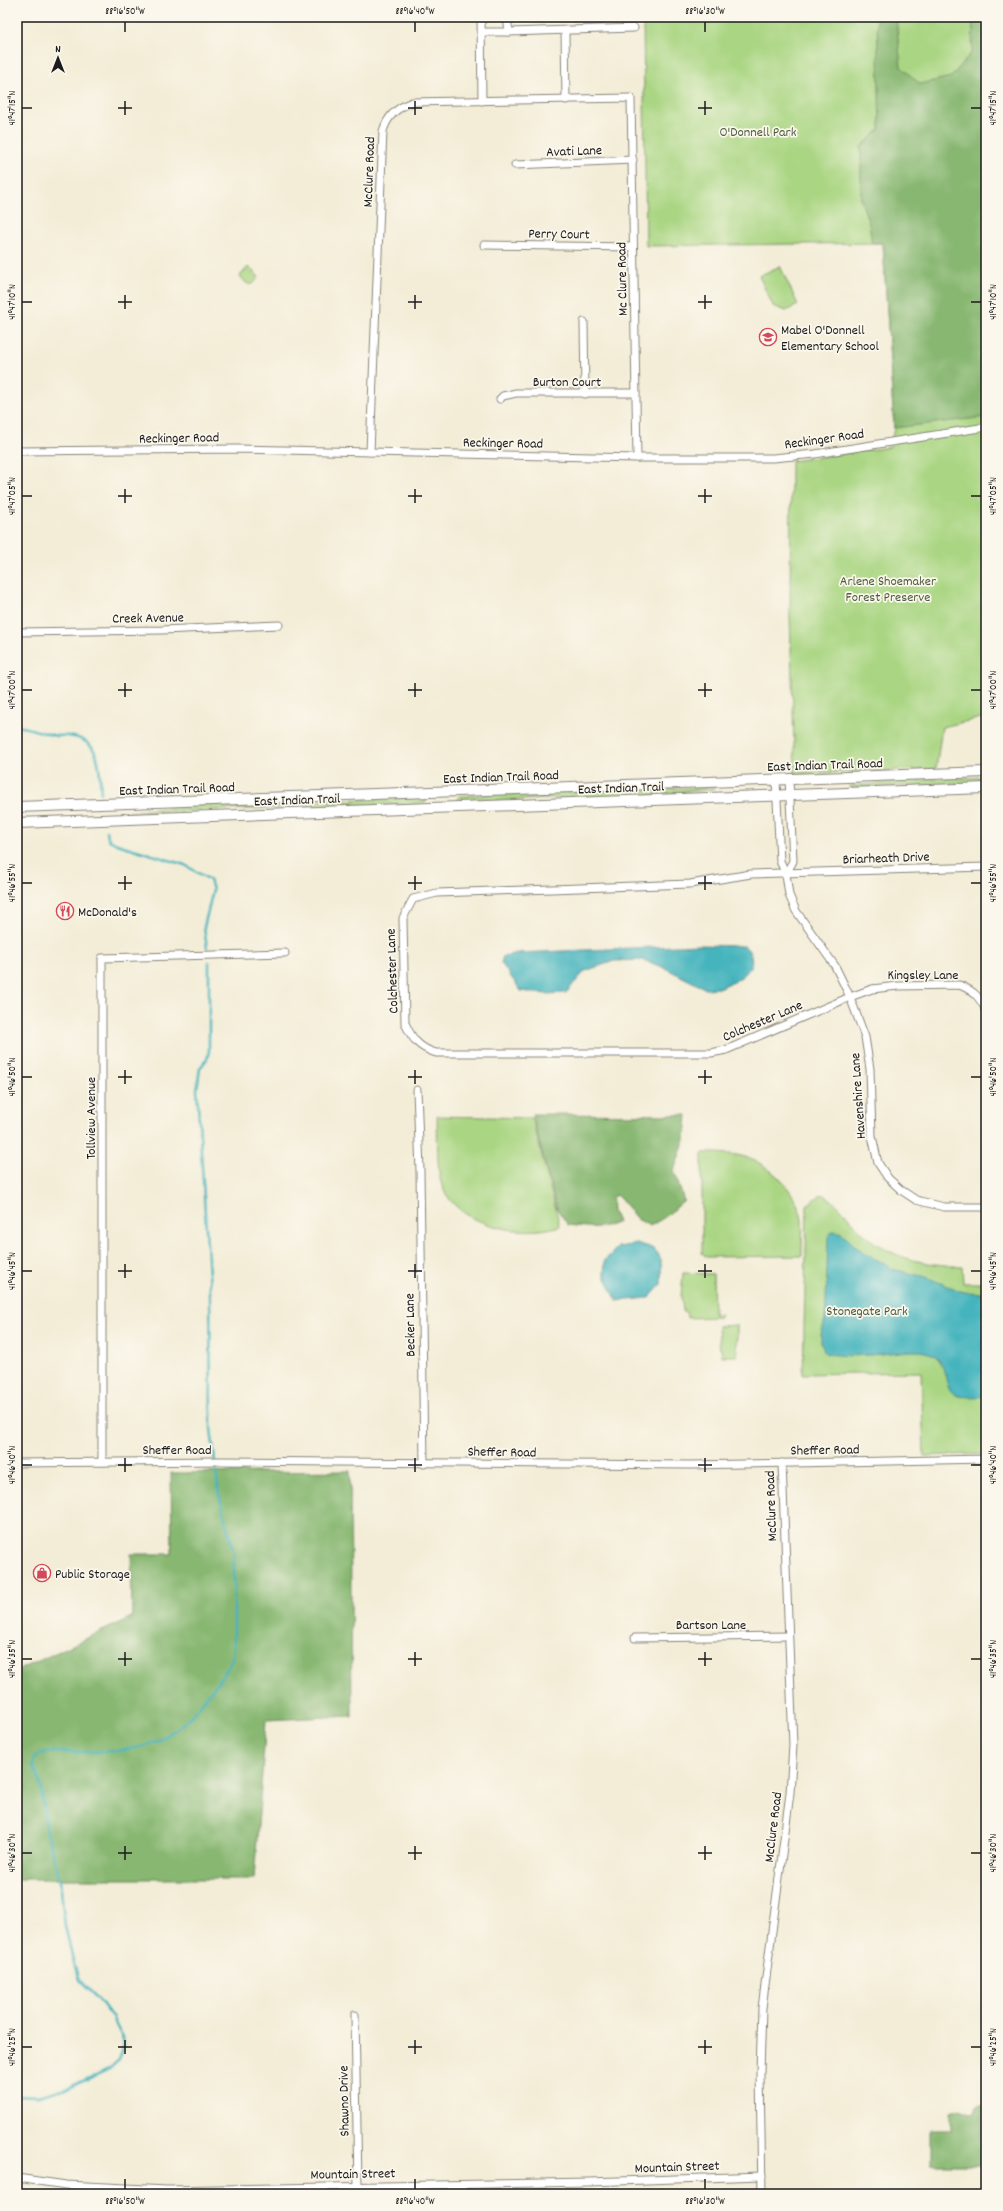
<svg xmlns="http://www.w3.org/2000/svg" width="1003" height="2211" font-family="Dekko,sans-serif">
  <rect width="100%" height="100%" fill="#fbf7ec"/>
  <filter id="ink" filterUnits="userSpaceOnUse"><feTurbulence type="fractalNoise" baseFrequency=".025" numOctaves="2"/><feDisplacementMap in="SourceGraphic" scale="8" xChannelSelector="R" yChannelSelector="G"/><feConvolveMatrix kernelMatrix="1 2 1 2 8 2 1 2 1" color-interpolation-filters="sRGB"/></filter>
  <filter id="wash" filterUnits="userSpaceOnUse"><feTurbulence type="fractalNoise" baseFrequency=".012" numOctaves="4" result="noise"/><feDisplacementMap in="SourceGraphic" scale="16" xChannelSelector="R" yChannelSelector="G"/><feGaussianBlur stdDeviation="0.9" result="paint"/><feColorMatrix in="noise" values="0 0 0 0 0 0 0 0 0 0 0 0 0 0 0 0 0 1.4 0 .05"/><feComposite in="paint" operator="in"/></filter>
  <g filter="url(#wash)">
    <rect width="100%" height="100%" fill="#f3edd7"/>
    <g fill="#aad683" stroke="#637950">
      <path d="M643 17H986V717L942 727 936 769 795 774 790 616 791 461 890 447 894 428 883 243 646 246Z"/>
      <path d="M780 266 798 305 786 311 773 306 759 276Z"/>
      <path d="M248 267 259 277 252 285 246 283 240 276Z"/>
      <path d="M986 777V783L849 788V786L910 780Z"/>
      <path d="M715 787V789L656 795 460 802 457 799 459 796Z"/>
      <path d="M425 797 427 800 425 803 124 813 177 806Z"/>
      <path d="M437 1116 532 1118 560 1226C523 1238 458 1227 442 1186 436 1169 438 1135 437 1116Z"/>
      <path d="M702 1153C717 1153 731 1153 745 1157 771 1165 798 1192 802 1220 803 1232 802 1244 802 1256L707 1257 702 1253Z"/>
      <path d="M822 1194C837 1201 848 1218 860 1230 887 1258 924 1265 962 1266L963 1283H986V1454L924 1456 921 1372 803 1374 807 1205Z"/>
      <path d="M683 1273 713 1274 714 1314H721L719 1317 687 1318 686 1312 683 1311 681 1296Z"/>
      <path d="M737 1325V1356H722L721 1349H720L718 1326Z"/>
    </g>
    <g fill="#87b771" stroke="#526a46">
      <path d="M877 17H896L901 67 920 84 951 77 972 52 973 17H986V417L894 428 883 243H872L869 224 861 200V147L880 129Z"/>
      <path d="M532 1114 687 1115 685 1140 674 1170 684 1201 665 1217 650 1226 637 1219 617 1195 612 1197 613 1211 618 1222C601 1230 586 1227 568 1225L557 1209Z"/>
      <path d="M350 1471 352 1716 266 1720 254 1879H17V1671L132 1617 131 1554H172L171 1473Z"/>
      <path d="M982 2104 986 2105V2165H931V2130H951V2112L961 2109 971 2113 975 2112 977 2105Z"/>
    </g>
    <g fill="#45b4bd" stroke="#30686c">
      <path d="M699 945 744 946C751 950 753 960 751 967L743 976 733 982 718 988 706 989 663 967 643 960 614 961 585 971 566 993 546 994 521 991 501 963 503 956 517 953Z"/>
      <path d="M832 1231 840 1232 862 1252 889 1266 892 1269 926 1277 963 1292 986 1293V1397C977 1396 963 1398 956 1395 941 1388 950 1360 929 1353 917 1349 902 1352 890 1353 872 1355 842 1358 825 1353L821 1343V1334L825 1320 826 1300 828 1238Z"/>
      <path d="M636 1244C664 1247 662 1260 661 1285L649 1298 617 1301 604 1274 605 1260 618 1247Z"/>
    </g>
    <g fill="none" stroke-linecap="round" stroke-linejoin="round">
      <g stroke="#45b4bd" stroke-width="2.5">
        <path d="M17 726C29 728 41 732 52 735 57 737 63 735 68 736 102 740 99 766 101 793"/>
        <path d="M106 831 109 840 117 844 185 865 210 880 213 890 204 927 207 948"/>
        <path d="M17 2095 38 2096 70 2087 109 2069 119 2060 123 2049V2039L112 2017 101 2002 79 1980 74 1964 65 1926 60 1881 46 1828 41 1786 33 1766 34 1759 39 1754 47 1752C123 1751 163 1760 211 1691 220 1679 231 1667 234 1652V1553L219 1495 211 1429 210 1290 197 1089 200 1068 207 1059 209 1051V962"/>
      </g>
    </g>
  </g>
  <g filter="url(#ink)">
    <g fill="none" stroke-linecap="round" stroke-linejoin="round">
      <defs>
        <g id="street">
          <path d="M481 17 482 101"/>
          <path d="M507 17 509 32 634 28"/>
          <path d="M565 31 566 100"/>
          <path d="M482 32H509"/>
          <path d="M515 165 633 160"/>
          <path d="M484 245 633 247"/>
          <path d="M584 322 585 394"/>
          <path d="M500 399 503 396 516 393H636"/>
          <path d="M17 451 238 449 637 458H773L815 454 986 427"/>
          <path d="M370 452 383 131C388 115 397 108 412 102L631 98 637 458"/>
          <path d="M17 632 162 630 279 625"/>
          <path d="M776 780 780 861 786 874 789 895 796 911 835 966 850 997 865 1037 870 1069 872 1136 878 1163 888 1178 901 1190 916 1200 944 1207H986"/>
          <path d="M986 867 751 874 690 884 437 893 413 899 403 918 405 1023C412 1039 419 1048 436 1053H711L726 1050 850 997 872 989 898 986 959 985C973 990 980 997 986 1011"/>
          <path d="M786 874 793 861 789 779"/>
          <path d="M417 1090 420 1171 424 1464"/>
          <path d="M102 1462V958L285 953"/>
          <path d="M17 1463 221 1461 691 1465 986 1459"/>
          <path d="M635 1638 787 1636"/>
          <path d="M355 2015 358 2186"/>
          <path d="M17 2178 66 2185 167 2190 589 2182 762 2176"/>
          <path d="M762 2194 760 2072 762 2008 790 1793 793 1745 782 1463"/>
        </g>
        <g id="secondary">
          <path d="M17 807 986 772"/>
          <path d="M17 823 986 788"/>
        </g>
      </defs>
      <use href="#street" stroke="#88847a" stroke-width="9"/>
      <use href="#secondary" stroke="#88847a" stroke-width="12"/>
      <use href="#street" stroke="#fff" stroke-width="7"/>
      <use href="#secondary" stroke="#fff" stroke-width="10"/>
    </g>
  </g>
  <path fill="none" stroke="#1c1c1c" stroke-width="1.5" d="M125 22V32M415 22V32M705 22V32M125 101V115M415 101V115M705 101V115M22 108H32M118 108H132M408 108H422M698 108H712M971 108H981M125 295V309M415 295V309M705 295V309M22 302H32M118 302H132M408 302H422M698 302H712M971 302H981M125 489V503M415 489V503M705 489V503M22 496H32M118 496H132M408 496H422M698 496H712M971 496H981M125 683V697M415 683V697M705 683V697M22 690H32M118 690H132M408 690H422M698 690H712M971 690H981M125 876V890M415 876V890M705 876V890M22 883H32M118 883H132M408 883H422M698 883H712M971 883H981M125 1070V1084M415 1070V1084M705 1070V1084M22 1077H32M118 1077H132M408 1077H422M698 1077H712M971 1077H981M125 1264V1278M415 1264V1278M705 1264V1278M22 1271H32M118 1271H132M408 1271H422M698 1271H712M971 1271H981M125 1458V1472M415 1458V1472M705 1458V1472M22 1465H32M118 1465H132M408 1465H422M698 1465H712M971 1465H981M125 1652V1666M415 1652V1666M705 1652V1666M22 1659H32M118 1659H132M408 1659H422M698 1659H712M971 1659H981M125 1846V1860M415 1846V1860M705 1846V1860M22 1853H32M118 1853H132M408 1853H422M698 1853H712M971 1853H981M125 2040V2054M415 2040V2054M705 2040V2054M22 2047H32M118 2047H132M408 2047H422M698 2047H712M971 2047H981M125 2179V2189M415 2179V2189M705 2179V2189"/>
  <defs>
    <symbol id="school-ring" viewBox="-11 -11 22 22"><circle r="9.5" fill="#fbf7ec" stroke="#d1495b" stroke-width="1.5"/><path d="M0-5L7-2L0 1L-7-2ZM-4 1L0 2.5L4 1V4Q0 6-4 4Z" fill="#d1495b"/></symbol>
    <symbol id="restaurant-ring" viewBox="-11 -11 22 22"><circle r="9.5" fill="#fbf7ec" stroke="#d1495b" stroke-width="1.5"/><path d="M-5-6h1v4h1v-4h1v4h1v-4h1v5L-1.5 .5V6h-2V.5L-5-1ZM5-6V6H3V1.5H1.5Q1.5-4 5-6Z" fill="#d1495b"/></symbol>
    <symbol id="shop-ring" viewBox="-11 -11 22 22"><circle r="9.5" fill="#fbf7ec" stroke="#d1495b" stroke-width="1.5"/><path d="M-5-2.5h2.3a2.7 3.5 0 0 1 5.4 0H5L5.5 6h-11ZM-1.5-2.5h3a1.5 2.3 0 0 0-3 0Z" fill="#d1495b"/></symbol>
  </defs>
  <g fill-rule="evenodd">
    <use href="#school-ring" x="758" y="327" width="20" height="20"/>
    <use href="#restaurant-ring" x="55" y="901" width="20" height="20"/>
    <use href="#shop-ring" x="32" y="1563" width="20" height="20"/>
  </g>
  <g text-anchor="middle" stroke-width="3.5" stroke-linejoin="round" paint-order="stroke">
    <g font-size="14" fill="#4e5d40" stroke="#fbf7ec">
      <text x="758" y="136">O'Donnell Park</text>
      <text x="888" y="585">Arlene Shoemaker<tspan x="888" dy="16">Forest Preserve</tspan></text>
      <text x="867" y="1315">Stonegate Park</text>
    </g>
    <g font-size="14" fill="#1c1c1c" stroke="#fbf7ec">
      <text transform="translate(574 150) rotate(-2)" y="5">Avati Lane</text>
      <text transform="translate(368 172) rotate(-88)" y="5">McClure Road</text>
      <text transform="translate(559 233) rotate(1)" y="5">Perry Court</text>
      <text transform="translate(621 279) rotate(-91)" y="5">Mc Clure Road</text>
      <text x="567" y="386">Burton Court</text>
      <text transform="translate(179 437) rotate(-1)" y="5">Reckinger Road</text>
      <text transform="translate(824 438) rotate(-8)" y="5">Reckinger Road</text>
      <text transform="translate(503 442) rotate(1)" y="5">Reckinger Road</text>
      <text transform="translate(148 617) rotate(-1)" y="5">Creek Avenue</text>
      <text transform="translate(825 764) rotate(-2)" y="5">East Indian Trail Road</text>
      <text transform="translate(501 776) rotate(-2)" y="5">East Indian Trail Road</text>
      <text transform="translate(621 787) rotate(-2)" y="5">East Indian Trail</text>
      <text transform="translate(177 788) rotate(-2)" y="5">East Indian Trail Road</text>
      <text transform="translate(297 799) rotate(-2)" y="5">East Indian Trail</text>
      <text transform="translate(886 857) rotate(-2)" y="5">Briarheath Drive</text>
      <text transform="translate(391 971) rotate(-92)" y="5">Colchester Lane</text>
      <text x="923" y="979">Kingsley Lane</text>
      <text transform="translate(762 1020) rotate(-23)" y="5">Colchester Lane</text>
      <text transform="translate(857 1096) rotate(-94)" y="5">Havenshire Lane</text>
      <text transform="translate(90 1118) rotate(-90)" y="5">Tollview Avenue</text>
      <text transform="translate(409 1325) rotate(-91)" y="5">Becker Lane</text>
      <text x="177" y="1454">Sheffer Road</text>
      <text transform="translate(825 1449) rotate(-1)" y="5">Sheffer Road</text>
      <text transform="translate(502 1451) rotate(1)" y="5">Sheffer Road</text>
      <text transform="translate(770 1506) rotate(-92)" y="5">McClure Road</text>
      <text x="711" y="1629">Bartson Lane</text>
      <text transform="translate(772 1827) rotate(-83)" y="5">McClure Road</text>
      <text transform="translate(343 2101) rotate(-91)" y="5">Shawno Drive</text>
      <text transform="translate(677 2166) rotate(-2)" y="5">Mountain Street</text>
      <text transform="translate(353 2173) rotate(-1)" y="5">Mountain Street</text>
    </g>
    <g font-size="14" fill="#1c1c1c" stroke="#fbf7ec" text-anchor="start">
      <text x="781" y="334">Mabel O'Donnell<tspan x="781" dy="16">Elementary School</tspan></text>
      <text x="78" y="916">McDonald's</text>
      <text x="55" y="1578">Public Storage</text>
    </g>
  </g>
  <rect width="1003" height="2211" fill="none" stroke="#fbf7ec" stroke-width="44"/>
  <g transform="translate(58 58)" stroke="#fbf7ec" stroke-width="3" paint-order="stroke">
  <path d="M0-3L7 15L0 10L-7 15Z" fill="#1c1c1c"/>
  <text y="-6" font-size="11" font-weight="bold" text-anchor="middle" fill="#1c1c1c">N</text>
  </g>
  <rect x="22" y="22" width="959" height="2167" fill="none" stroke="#1c1c1c" stroke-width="1.5"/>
  <g font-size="10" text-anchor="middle" fill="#1c1c1c">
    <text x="125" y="14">88°16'50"W</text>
    <text x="415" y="14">88°16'40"W</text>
    <text x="705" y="14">88°16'30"W</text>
    <text transform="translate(11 108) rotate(-90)" y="4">41°47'15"N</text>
    <text transform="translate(992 108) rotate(-90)" y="4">41°47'15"N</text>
    <text transform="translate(11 302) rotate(-90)" y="4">41°47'10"N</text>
    <text transform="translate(992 302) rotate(-90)" y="4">41°47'10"N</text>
    <text transform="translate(11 496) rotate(-90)" y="4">41°47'05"N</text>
    <text transform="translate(992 496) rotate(-90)" y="4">41°47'05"N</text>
    <text transform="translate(11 690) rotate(-90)" y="4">41°47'00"N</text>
    <text transform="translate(992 690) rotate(-90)" y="4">41°47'00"N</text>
    <text transform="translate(11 883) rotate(-90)" y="4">41°46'55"N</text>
    <text transform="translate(992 883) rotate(-90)" y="4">41°46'55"N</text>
    <text transform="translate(11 1077) rotate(-90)" y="4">41°46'50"N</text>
    <text transform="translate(992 1077) rotate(-90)" y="4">41°46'50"N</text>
    <text transform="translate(11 1271) rotate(-90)" y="4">41°46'45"N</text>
    <text transform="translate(992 1271) rotate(-90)" y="4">41°46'45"N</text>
    <text transform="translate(11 1465) rotate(-90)" y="4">41°46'40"N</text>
    <text transform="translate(992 1465) rotate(-90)" y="4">41°46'40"N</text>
    <text transform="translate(11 1659) rotate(-90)" y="4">41°46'35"N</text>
    <text transform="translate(992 1659) rotate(-90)" y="4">41°46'35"N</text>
    <text transform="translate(11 1853) rotate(-90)" y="4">41°46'30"N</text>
    <text transform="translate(992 1853) rotate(-90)" y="4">41°46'30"N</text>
    <text transform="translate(11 2047) rotate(-90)" y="4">41°46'25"N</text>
    <text transform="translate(992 2047) rotate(-90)" y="4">41°46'25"N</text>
    <text x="125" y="2204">88°16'50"W</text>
    <text x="415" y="2204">88°16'40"W</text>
    <text x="705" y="2204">88°16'30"W</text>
  </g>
</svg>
